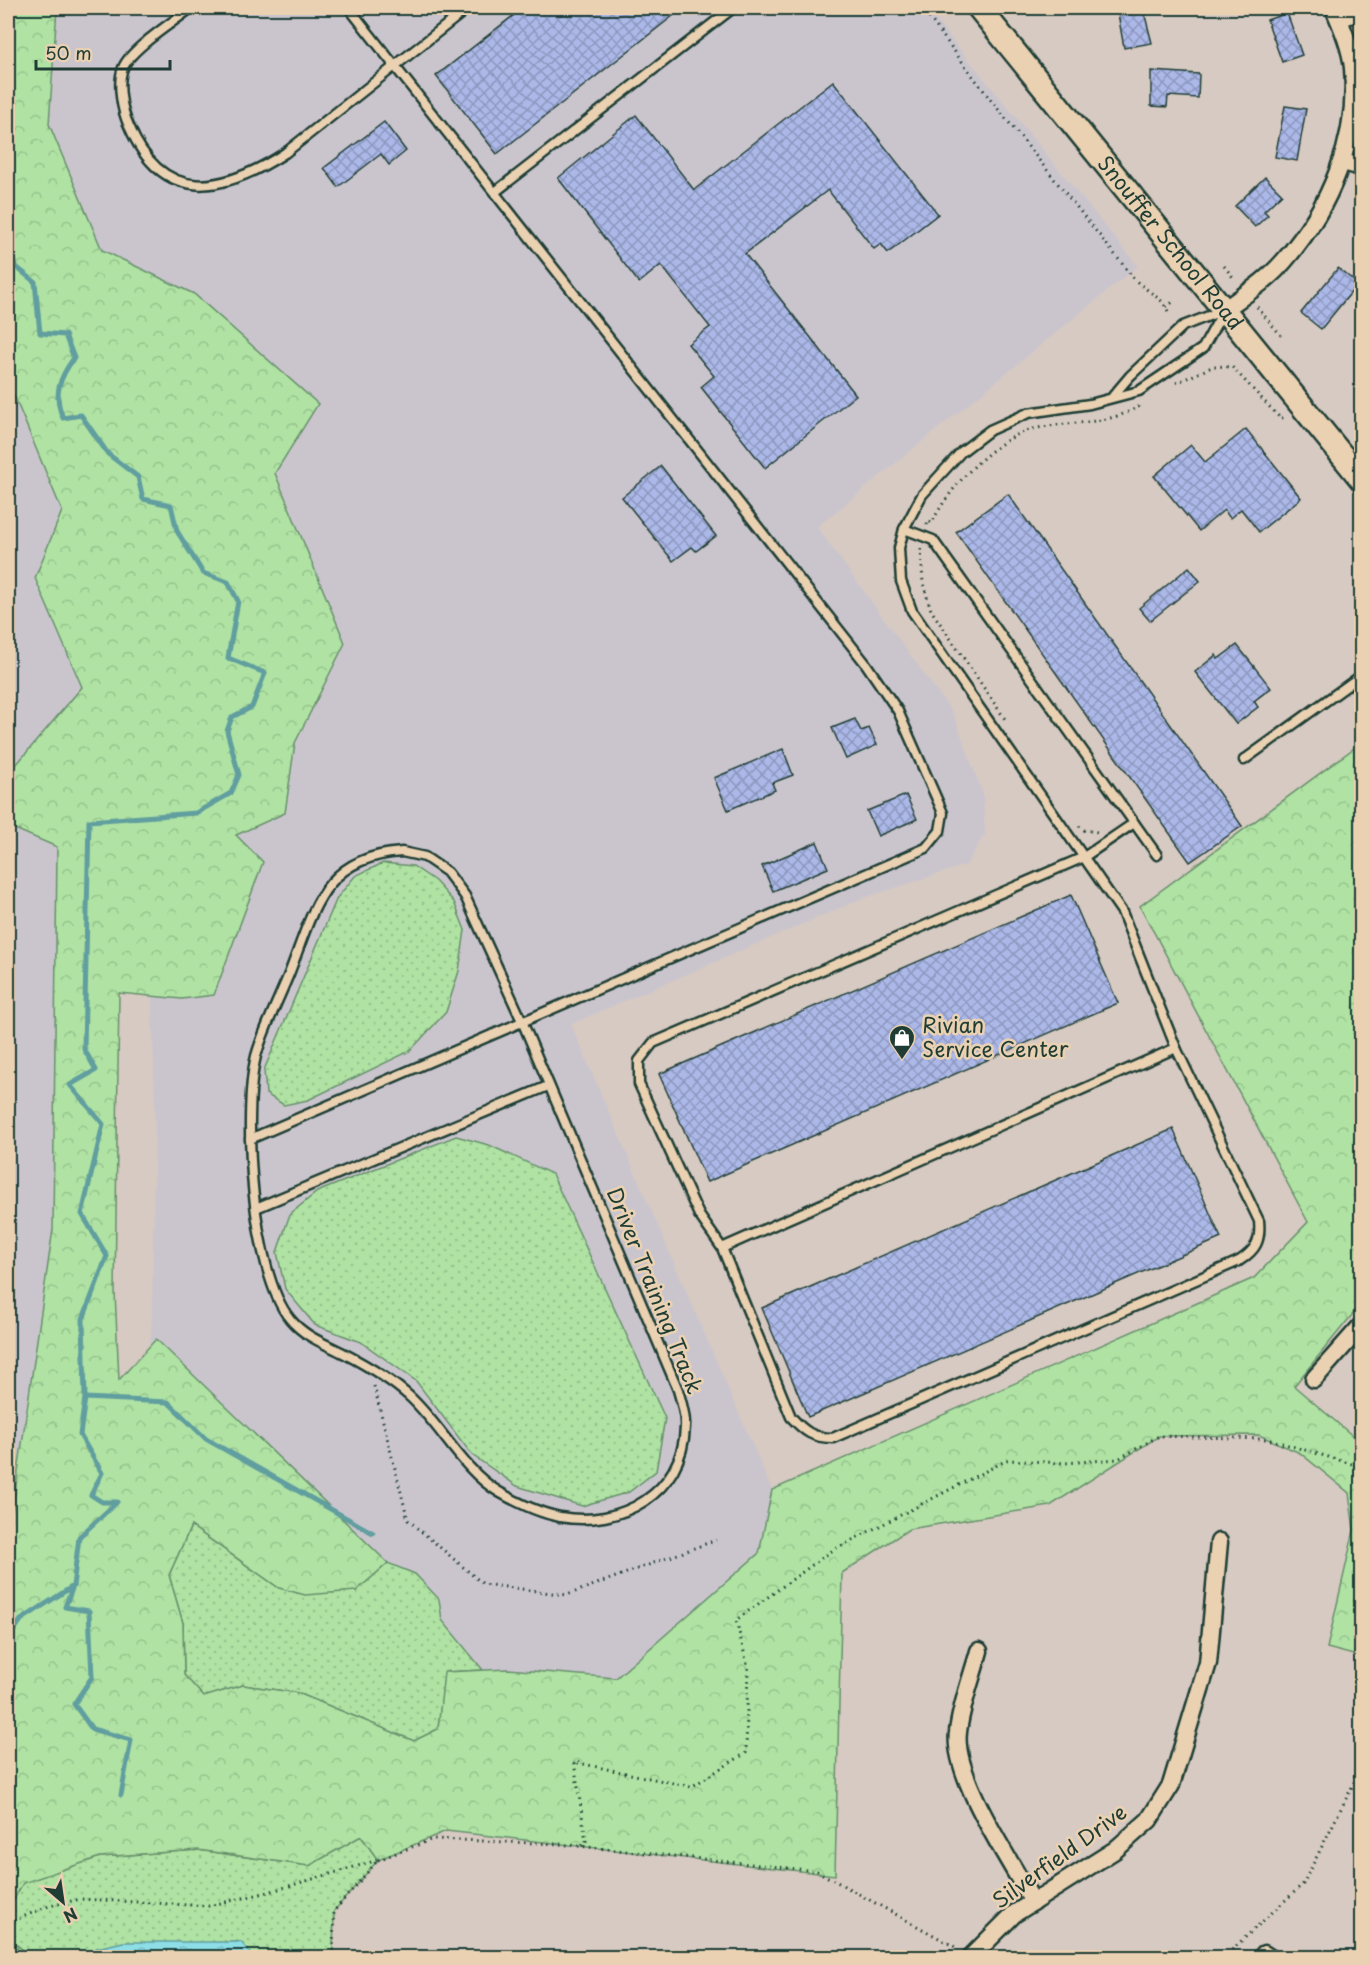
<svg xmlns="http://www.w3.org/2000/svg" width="1369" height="1965" font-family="'Playpen Sans',sans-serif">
  <defs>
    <pattern id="grass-dots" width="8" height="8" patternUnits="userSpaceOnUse" patternTransform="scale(1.5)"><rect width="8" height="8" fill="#afe2a3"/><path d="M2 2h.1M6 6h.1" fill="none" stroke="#96c38d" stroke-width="1.8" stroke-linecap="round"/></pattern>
    <pattern id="forest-crowns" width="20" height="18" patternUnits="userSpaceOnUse" patternTransform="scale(1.5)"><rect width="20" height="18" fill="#afe2a3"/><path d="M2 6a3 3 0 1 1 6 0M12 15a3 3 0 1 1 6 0" fill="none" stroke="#96c38d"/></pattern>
    <pattern id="water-ripples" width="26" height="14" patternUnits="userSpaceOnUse" patternTransform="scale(1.5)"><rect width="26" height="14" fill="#8ddee6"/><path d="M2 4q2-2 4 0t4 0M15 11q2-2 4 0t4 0" fill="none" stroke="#79bfc6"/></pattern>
    <pattern id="building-cross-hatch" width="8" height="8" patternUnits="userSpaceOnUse" patternTransform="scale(1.5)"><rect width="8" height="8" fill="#acb8e8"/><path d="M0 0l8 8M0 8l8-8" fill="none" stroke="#8b97bd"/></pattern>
  </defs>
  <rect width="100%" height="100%" fill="#d7cac2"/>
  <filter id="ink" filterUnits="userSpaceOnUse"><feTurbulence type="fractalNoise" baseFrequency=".0167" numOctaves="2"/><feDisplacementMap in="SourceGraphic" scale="12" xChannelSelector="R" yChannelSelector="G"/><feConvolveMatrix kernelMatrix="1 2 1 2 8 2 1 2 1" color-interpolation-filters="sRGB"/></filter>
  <g filter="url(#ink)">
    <g fill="#cac5cd">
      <path d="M8 8H926L1138 266 817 527 954 715 983 794 985 834 966 865 861 899 571 1024 772 1490 759 1553 616 1678 508 1669 355 1765 123 1721 152 1317 155 1102 133 405Z"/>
      <path d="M8 381 62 511 35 578 82 687 10 772 8 778Z"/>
      <path d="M8 826 57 846 53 1229 8 1541Z"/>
    </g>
    <g fill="url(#grass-dots)" stroke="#67906c" stroke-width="1.5">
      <path d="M383 863 413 866 435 881 454 902 465 930 459 971 446 1012 410 1051 308 1100 284 1105 266 1094 264 1070 337 898 355 876Z"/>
      <path d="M456 1136 489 1145 552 1174 665 1418 656 1471 629 1492 582 1506 517 1486 472 1455 416 1381 361 1342 315 1325 285 1289 277 1252 290 1214 317 1192Z"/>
      <path d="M191 1526 279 1588 356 1591 388 1563 415 1574 439 1599 442 1620 483 1670 445 1672 438 1729 414 1741 298 1693 243 1685 204 1697 184 1675 183 1623 169 1575Z"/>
      <path d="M361 1836 378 1860 334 1911 333 1957H254L240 1942 97 1948 84 1957H32L8 1938V1910L22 1883 100 1857 198 1850 309 1866Z"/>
    </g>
    <g fill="url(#forest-crowns)" stroke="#67906c" stroke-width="1.5">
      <path d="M8 8H57L49 124 102 250 194 294 318 404 275 473 345 643 295 743 285 813 236 835 263 862 214 995 182 999 119 993 115 1292 119 1380 156 1339 388 1563 356 1591 305 1595 279 1588 191 1526 169 1575 183 1623 184 1675 204 1697 243 1685 298 1693 414 1741 438 1729 444 1672 508 1669 616 1678 759 1553 772 1490 1254 1278 1308 1222 1140 906 1361 743V1304L1294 1386 1361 1443V1657L1327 1648 1354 1530 1349 1493 1300 1453 1259 1435 1159 1436 1050 1506 909 1529 842 1573 835 1875 446 1831 378 1860 361 1836 309 1866 198 1850 100 1857 23 1883 8 1910V1541L53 1229 57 847 8 826V778L10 772 82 687 35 578 62 511 8 381Z"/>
      <path d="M8 1938 32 1957H8Z"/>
    </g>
    <path fill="url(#water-ripples)" stroke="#619e9f" stroke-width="1.5" d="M123 1942H241L254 1957H84L97 1948Z"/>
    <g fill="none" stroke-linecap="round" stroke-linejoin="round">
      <g stroke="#619e9f" stroke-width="5">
        <path d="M8 242 15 266 35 282 40 333 65 335 74 358C59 378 53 395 63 418L81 415 108 454 138 477 143 499 171 505 177 531 203 573 228 582 238 601 228 658 265 673 252 707 232 717 227 731 239 775 231 793 196 813 89 821 84 1049 96 1070 70 1085 103 1124 82 1214 107 1256 83 1319 85 1398 80 1435 102 1473 91 1495 102 1502H117L79 1537 73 1586 21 1620 8 1639"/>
        <path d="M85 1398 168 1402 206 1439 373 1533"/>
        <path d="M73 1586 65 1607 89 1611 92 1677 74 1704 92 1729 131 1740 121 1795"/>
      </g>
    </g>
    <g fill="url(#building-cross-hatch)" stroke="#1f3d34" stroke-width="1.5">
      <path d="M523 8H683L497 154 436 76Z"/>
      <path d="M1117 8H1143L1152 43 1124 48Z"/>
      <path d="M1287 13 1302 55 1282 62 1267 20Z"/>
      <path d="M1151 71 1199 74 1198 98 1168 96 1167 107 1151 106Z"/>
      <path d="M833 81 938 214 888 253 881 244 874 249 828 190 745 254 856 395 765 468 701 387 714 376 688 344 710 327 661 265 639 283 558 178 636 115 694 190Z"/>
      <path d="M1285 106 1306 109 1297 161 1275 157Z"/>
      <path d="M384 122 406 151 389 165 381 154 338 187 324 168Z"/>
      <path d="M1265 177 1282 194 1264 211 1268 215 1255 227 1235 206Z"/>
      <path d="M1338 268 1358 284 1321 329 1301 313Z"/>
      <path d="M1246 429 1301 498 1259 532 1241 509 1230 518 1224 510 1199 531 1154 476 1191 445 1205 462Z"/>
      <path d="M661 466 716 536 696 551 692 547 673 561 622 497Z"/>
      <path d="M1008 494 1242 826 1190 862 956 532Z"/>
      <path d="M1189 567 1200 581 1150 621 1139 608Z"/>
      <path d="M1237 645 1271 688 1254 701 1258 707 1236 724 1195 672 1216 655 1218 659Z"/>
      <path d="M855 719 861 731 869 728 877 745 846 759 832 728Z"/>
      <path d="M783 749 793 775 772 783 775 790 728 810 714 778Z"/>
      <path d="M906 795 917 819 878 836 867 811Z"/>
      <path d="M817 842 828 868 773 891 762 866Z"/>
      <path d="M1071 895 1118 1003 707 1182 659 1074Z"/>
      <path d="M1173 1129 1221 1238 808 1417 762 1308Z"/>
    </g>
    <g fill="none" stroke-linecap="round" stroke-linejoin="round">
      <defs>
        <g id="lane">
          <path d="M191 8C175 21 130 49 123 68 117 84 122 111 129 126 163 206 223 193 285 153L468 8"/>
          <path d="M495 192 733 8"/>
          <path d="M904 529 933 540 1157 855"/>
          <path d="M1244 760 1362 675"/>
          <path d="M1134 823 1084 857 653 1043 639 1061V1084L699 1215 722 1248 791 1417C805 1432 813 1438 833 1438L1239 1261C1256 1250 1261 1241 1259 1221L1176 1048"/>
          <path d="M402 852 425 857 447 872 465 896 522 1021 678 1390C681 1401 686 1415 685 1427 683 1493 621 1528 560 1517 539 1513 518 1503 499 1492 462 1470 441 1425 409 1396 390 1379 368 1366 345 1354 324 1343 305 1337 290 1319 252 1273 242 1114 256 1056 264 1028 278 1001 289 974 314 910 322 857 402 852Z"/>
          <path d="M250 1139 926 848 940 831 943 813 898 711 866 664 349 8"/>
          <path d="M256 1208 548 1086"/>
          <path d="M722 1248 1176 1048 1122 912 912 611 901 581 899 548 904 529 922 495 961 452 990 430 1028 413 1090 404 1139 391 1203 348 1224 310 1183 326 1130 376 1113 396"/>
        </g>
        <g id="street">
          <path d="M1339 19 1362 10"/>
          <path d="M1342 162 1362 167"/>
          <path d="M1224 310C1244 295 1268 280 1284 261 1330 208 1359 139 1353 68 1351 48 1342 27 1334 8"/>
          <path d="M1314 1379 1362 1325"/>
          <path d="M979 1651C972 1677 961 1705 958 1732 952 1776 1011 1862 1033 1902"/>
          <path d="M1264 1954 1270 1958"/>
          <path d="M970 1958 1014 1914 1115 1850 1149 1820 1171 1785 1208 1663 1219 1542"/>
        </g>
        <g id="secondary">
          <path id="s1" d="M979 8 1362 480"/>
        </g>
      </defs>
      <use href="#lane" stroke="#1f3d34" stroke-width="13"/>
      <use href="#street" stroke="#1f3d34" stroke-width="21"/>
      <use href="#secondary" stroke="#1f3d34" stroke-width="27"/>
      <g stroke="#1f3d34" stroke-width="3" stroke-dasharray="1.5 4.5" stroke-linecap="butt">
        <path d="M922 8 990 99 1136 281 1163 302 1170 315"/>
        <path d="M1224 266 1235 280"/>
        <path d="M1166 307 1173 302"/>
        <path d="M1257 307 1284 339"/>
        <path d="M1176 383 1214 366 1232 367 1281 419 1285 415"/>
        <path d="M927 525 928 521 932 523C948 488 995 438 1033 429 1071 420 1104 427 1140 406"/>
        <path d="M921 549 923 583 931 610 1005 719"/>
        <path d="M1079 826 1084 830 1097 832"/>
        <path d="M374 1386 408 1520 483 1584 567 1595 716 1540"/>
        <path d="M582 1846 586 1841 574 1762 691 1787 746 1753 748 1668 736 1620 833 1550 1007 1460 1065 1463 1118 1459 1159 1436 1268 1439 1362 1467"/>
        <path d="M378 1860 433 1839 559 1844 817 1871 957 1948"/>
        <path d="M8 1923 49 1906 81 1899 208 1906 265 1893 378 1860 334 1911 333 1958"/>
        <path d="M8 1939 27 1958"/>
        <path d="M1223 1958 1303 1884 1354 1783 1358 1737 1362 1730"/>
      </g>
      <use href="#lane" stroke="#ead1b2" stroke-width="8"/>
      <use href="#street" stroke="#ead1b2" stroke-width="16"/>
      <use href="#secondary" stroke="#ead1b2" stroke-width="22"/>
    </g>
  </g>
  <defs>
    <symbol id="shop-pin" viewBox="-11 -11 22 30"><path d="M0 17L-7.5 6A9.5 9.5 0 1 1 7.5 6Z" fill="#1f3d34" stroke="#ead1b2"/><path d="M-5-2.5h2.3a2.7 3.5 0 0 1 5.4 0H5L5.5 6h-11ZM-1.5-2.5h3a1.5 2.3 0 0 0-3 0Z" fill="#fff"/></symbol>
  </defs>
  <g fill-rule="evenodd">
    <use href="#shop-pin" x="887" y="1023" width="30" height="40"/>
  </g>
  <g text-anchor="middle" stroke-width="5" stroke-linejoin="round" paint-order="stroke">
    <g font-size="21" fill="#1f3d34" stroke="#ead1b2">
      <text dy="7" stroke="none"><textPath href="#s1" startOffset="303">Snouffer School Road</textPath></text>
      <text transform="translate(654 1291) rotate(68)" y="7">Driver Training Track</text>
      <text transform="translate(1060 1857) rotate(-36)" y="7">Silverfield Drive</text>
    </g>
    <g font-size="21" fill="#1f3d34" stroke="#ead1b2" text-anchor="start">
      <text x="922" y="1033">Rivian<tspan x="922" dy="24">Service Center</tspan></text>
    </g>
  </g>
  <rect width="1369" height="1965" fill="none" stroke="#ead1b2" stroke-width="30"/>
  <rect x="15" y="15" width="1339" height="1935" fill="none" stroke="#1f3d34" stroke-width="2" filter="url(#ink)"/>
  <g transform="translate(63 1902) rotate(151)" stroke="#ead1b2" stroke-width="4.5" paint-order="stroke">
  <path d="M0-4.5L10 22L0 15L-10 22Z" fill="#1f3d34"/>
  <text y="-9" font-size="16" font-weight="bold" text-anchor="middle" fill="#1f3d34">N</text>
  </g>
  <path d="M36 60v9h134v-9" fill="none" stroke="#1f3d34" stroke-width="3"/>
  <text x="45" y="60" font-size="18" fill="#1f3d34" stroke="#ead1b2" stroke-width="4.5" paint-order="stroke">50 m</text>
</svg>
